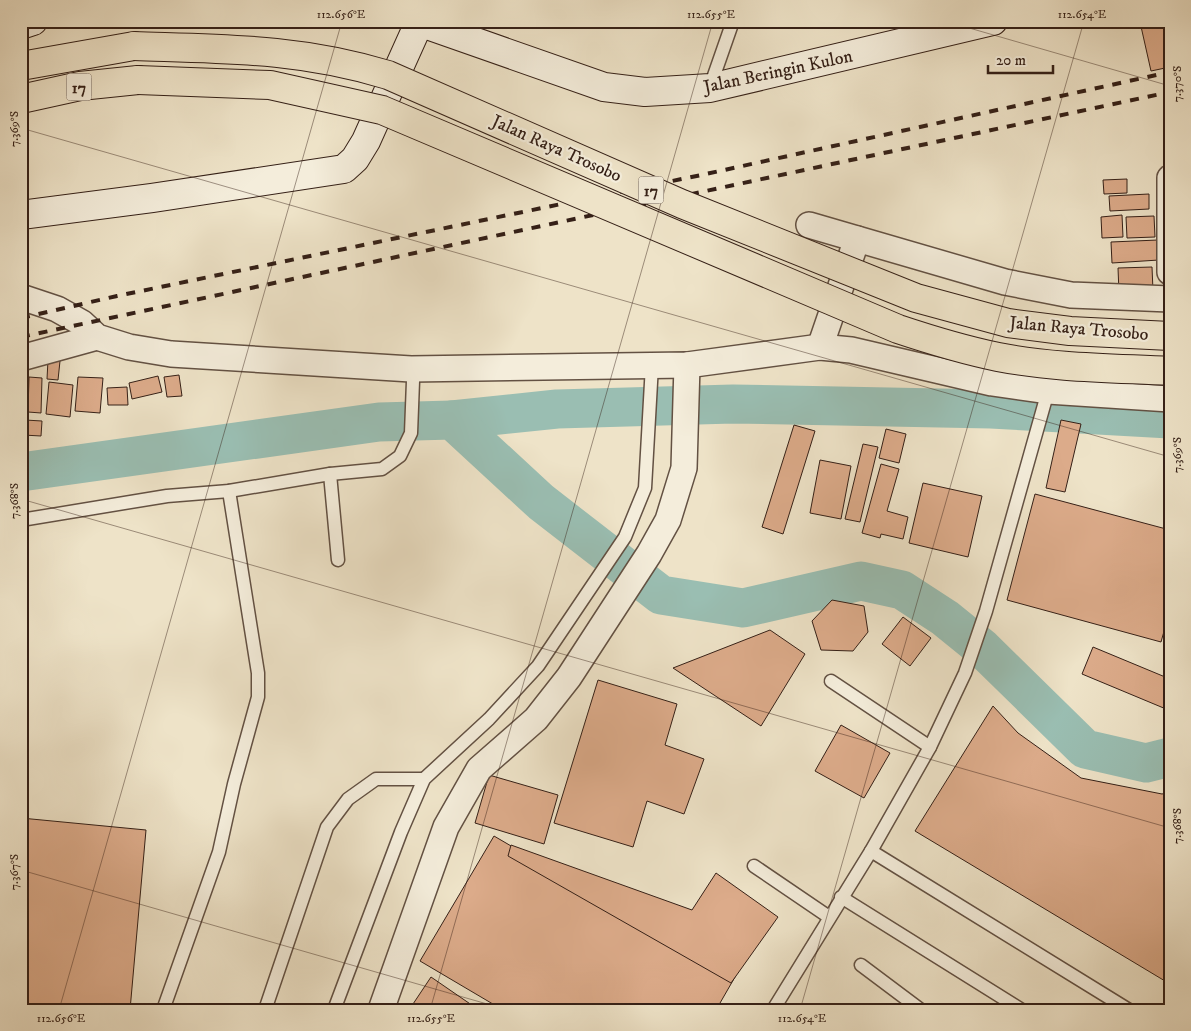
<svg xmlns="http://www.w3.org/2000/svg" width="1191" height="1031" font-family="'IM FELL DW Pica',serif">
  <rect width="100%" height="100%" fill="#eee3c8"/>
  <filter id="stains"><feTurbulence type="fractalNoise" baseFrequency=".004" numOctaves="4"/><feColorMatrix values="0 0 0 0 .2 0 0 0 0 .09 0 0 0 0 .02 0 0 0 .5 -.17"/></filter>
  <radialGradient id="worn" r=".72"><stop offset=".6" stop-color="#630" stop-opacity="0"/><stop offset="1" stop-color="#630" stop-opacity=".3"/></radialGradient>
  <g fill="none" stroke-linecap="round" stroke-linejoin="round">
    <g stroke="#9abeb2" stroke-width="39">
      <path d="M452 420 557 409 733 404 991 409 1170 419"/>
      <path d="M21 472 379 422 452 420 541 502 661 595 743 608 861 581 902 590 945 618 982 648 1085 749 1146 763 1170 757"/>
    </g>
  </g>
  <g fill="#dcab8a" stroke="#352017">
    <path d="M1167 21 1170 35V67L1151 71 1140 22Z"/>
    <path d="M1127 179V193L1104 194 1103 180Z"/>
    <path d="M1149 194V209L1110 211 1109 196Z"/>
    <path d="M1122 215 1123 237 1102 238 1101 217Z"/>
    <path d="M1154 216 1155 237 1127 238 1126 217Z"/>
    <path d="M1158 240 1159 260 1112 263 1111 242Z"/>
    <path d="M1152 267 1153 291 1119 293 1118 268Z"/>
    <path d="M48 360 60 361 58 380 47 379Z"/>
    <path d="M179 375 182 396 167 397 164 377Z"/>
    <path d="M158 376 162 392 132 399 129 383Z"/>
    <path d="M29 377 42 378 41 413 28 412Z"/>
    <path d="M78 377 103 378 100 413 75 411Z"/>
    <path d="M49 382 73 385 70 417 46 414Z"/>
    <path d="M127 387 128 405H108L107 388Z"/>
    <path d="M25 420 42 421 41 436 23 435Z"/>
    <path d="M1061 420 1081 424 1065 492 1046 488Z"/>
    <path d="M794 425 815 431 783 534 762 527Z"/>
    <path d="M886 429 906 434 899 463 879 458Z"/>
    <path d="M863 444 878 447 860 522 845 519Z"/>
    <path d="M820 460 851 466 841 519 810 513Z"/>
    <path d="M881 464 899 469 887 511 908 517 903 539 881 534 880 538 862 533Z"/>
    <path d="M923 483 982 496 968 557 909 543Z"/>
    <path d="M1035 494 1170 530V610L1161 642 1007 600Z"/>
    <path d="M832 600 864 606 868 632 853 651 821 650 812 621Z"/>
    <path d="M903 617 931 638 910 666 882 644Z"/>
    <path d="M770 630 805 654 761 726 673 668Z"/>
    <path d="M1093 647 1170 679V700L1166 709 1082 674Z"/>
    <path d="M598 680 677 704 665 745 704 759 684 814 647 801 633 847 554 823Z"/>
    <path d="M993 706 1018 733 1081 778 1162 794 1170 792V984L915 831Z"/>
    <path d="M841 725 890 753 864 798 815 771Z"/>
    <path d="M489 775 558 795 544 844 475 823Z"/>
    <path d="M21 818 146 830 130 1010H21Z"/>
    <path d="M494 836 735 977 716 1010H503L420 961Z"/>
    <path d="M511 845 692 910 716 873 778 917 731 983 508 856Z"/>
    <path d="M431 977 479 1010H409Z"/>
  </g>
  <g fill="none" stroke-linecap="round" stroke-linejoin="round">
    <defs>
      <g id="lane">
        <path d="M914 40 916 21"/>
        <path d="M710 87 733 21"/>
        <path d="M330 474 338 560"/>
        <path d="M21 520 167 496 229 491 330 474 382 469 400 456 411 433 413 381 411 369"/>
        <path d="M831 681 930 747"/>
        <path d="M871 851 1129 1010"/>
        <path d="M754 866 829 917"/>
        <path d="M841 897 1022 1010"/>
        <path d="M861 965 921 1010"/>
        <path d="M163 1010 219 852 234 784 258 697V673L229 491"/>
        <path d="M265 1010 327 827 348 799 376 779H424"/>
        <path d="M334 1010 401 832 424 779 489 719 538 666 625 537 645 488 652 365"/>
        <path d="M773 1010 871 851 930 747 965 673 986 611 1048 391"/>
      </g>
      <g id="street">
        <path d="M1170 178V272"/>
        <path d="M809 225 1005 282 1071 295 1170 299"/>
        <path d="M21 297 57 309 82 323 97 337 129 347 171 354 411 369 687 365 820 347 851 350 992 383 1048 391 1170 399"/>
        <path d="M820 347 857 239"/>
        <path d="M21 358 97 337"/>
        <path d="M381 1010 446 827 479 769 536 719 569 677 649 554 668 520 684 468 687 365"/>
      </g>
      <g id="secondary">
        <path d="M416 21 604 87 645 92 710 88 993 21"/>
        <path d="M21 25 33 21"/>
        <path d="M21 215 152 198 344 169 355 159 366 141 419 23"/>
      </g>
      <g id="highway">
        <path d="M21 66 134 46"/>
        <path d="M21 99 80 86 138 80"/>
      </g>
    </defs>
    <use href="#lane" stroke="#635143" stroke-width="15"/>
    <use href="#street" stroke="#635143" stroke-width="28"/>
    <use href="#secondary" stroke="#352017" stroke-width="30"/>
    <use href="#highway" stroke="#352017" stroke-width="30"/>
    <use href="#lane" stroke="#f4eddb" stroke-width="12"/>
    <use href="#street" stroke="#f4eddb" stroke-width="25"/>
    <use href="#secondary" stroke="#f4eddb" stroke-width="28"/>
    <use href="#highway" stroke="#eee3c8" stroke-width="28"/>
    <g stroke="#352017" stroke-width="4" stroke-dasharray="9 9" stroke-linecap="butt">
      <path d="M21 318 117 296 706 174 1170 72"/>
      <path d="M21 337 1170 92"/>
    </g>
    <defs>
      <g id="highway-bridge">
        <path d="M134 46C224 49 300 48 388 75L682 204 916 298 1008 323 1070 331 1170 336"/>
        <path d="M138 80 270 85 382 110 898 329C931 340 964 350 998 357 1054 368 1112 368 1170 371"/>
      </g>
    </defs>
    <use href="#highway-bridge" stroke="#352017" stroke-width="30" stroke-linecap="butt"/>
    <use href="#highway-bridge" stroke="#eee3c8" stroke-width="28"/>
  </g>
  <path fill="none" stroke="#352017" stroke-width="1" stroke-opacity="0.45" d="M945 21 1170 86M21 128 1170 457M21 499 1170 828M21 870 508 1010M59 1010 342 21M430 1010 713 21M800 1010 1084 21"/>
  <g text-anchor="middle" stroke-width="4.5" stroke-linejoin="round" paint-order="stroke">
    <g fill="#f4eddb" stroke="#6e5e52" stroke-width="1">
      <rect x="66.5" y="73.5" width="25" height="27" rx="4"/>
      <rect x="638.5" y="176.5" width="25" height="27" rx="4"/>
    </g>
    <g font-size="16" font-weight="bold" fill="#352017">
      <text x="79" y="93">17</text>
      <text x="651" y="196">17</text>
    </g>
    <g font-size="18" fill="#352017" stroke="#f4eddb">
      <text transform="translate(778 71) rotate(-12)" y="6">Jalan Beringin Kulon</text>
      <text transform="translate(557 148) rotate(24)" y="6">Jalan Raya Trosobo</text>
      <text transform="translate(1079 328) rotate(5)" y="6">Jalan Raya Trosobo</text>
    </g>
  </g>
  <rect width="1191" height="1031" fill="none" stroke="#eee3c8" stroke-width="55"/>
  <path d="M988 65v8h65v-8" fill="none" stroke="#352017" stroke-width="2.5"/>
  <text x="996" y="65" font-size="15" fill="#352017" stroke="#f4eddb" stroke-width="4" paint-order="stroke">20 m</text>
  <rect x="28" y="28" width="1136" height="976" fill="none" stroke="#352017" stroke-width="2"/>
  <g font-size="12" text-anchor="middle" fill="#352017">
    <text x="341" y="18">112.656°E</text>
    <text x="711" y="18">112.655°E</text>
    <text x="1082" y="18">112.654°E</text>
    <text transform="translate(1177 84) rotate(-90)" y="4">7.370°S</text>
    <text transform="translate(14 129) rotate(-90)" y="4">7.369°S</text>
    <text transform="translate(1177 455) rotate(-90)" y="4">7.369°S</text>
    <text transform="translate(14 501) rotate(-90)" y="4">7.368°S</text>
    <text transform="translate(1177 826) rotate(-90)" y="4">7.368°S</text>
    <text transform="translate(14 872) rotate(-90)" y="4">7.367°S</text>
    <text x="61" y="1022">112.656°E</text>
    <text x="431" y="1022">112.655°E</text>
    <text x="802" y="1022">112.654°E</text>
  </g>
  <rect width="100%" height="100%" filter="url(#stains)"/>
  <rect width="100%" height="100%" fill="url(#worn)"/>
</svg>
